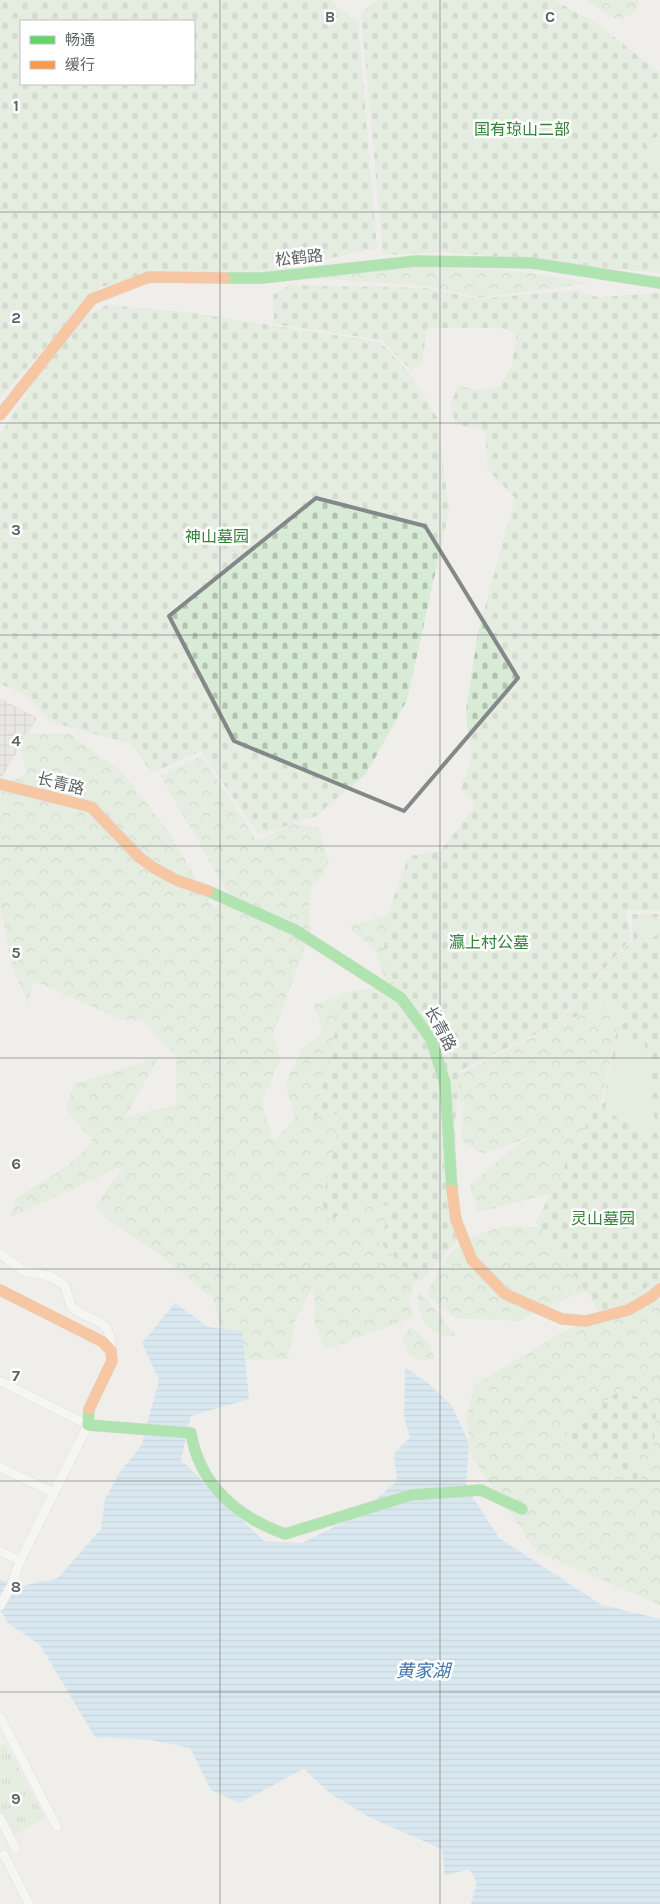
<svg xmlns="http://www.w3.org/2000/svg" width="660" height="1904" font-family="Karla,'Noto Sans SC',sans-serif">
  <defs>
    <pattern id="industrial-grid" width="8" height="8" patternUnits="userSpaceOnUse" patternTransform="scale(1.25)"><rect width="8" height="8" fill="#dfddda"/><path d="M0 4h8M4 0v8" fill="none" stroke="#b8b7b5"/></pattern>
    <pattern id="grass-tufts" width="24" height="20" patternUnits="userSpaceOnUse" patternTransform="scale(1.25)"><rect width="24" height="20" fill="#d8ebd6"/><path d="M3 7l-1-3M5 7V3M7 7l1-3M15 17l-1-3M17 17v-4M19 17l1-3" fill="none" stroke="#b2c2b1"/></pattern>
    <pattern id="forest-crowns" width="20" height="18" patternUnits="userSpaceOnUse" patternTransform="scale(1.25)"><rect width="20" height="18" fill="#d8ebd6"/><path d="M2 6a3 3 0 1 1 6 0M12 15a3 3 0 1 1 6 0" fill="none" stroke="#b2c2b1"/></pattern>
    <pattern id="cemetery-stones" width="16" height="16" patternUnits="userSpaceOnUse" patternTransform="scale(1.25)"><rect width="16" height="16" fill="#d8ebd6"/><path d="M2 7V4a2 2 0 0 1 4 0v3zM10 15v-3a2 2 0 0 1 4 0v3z" fill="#b2c2b1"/></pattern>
    <pattern id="water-rules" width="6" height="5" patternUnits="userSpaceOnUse" patternTransform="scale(1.25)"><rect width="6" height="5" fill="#bfe0f9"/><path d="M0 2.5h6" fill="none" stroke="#9eb9cd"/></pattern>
  </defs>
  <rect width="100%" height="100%" fill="#efeeea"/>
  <path fill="url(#industrial-grid)" d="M0 698 37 718 2 777H0Z"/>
  <path fill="url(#grass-tufts)" d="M5 1744 45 1818 12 1836 0 1812V1747Z"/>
  <g fill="url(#forest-crowns)">
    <path d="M587 0H638L639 5C619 31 608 15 587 0Z"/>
    <path d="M415 266 524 272 590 283 479 298 430 286 306 278Z"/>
    <path d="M69 733 122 772 168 831 214 908 230 897 160 775 202 756 257 841 294 824 319 828 329 863 309 893 310 933 273 1034 280 1059 262 1102 273 1141 295 1119 285 1084 303 1047 324 1032 313 1004 348 995 387 992 376 950 348 927 393 913 457 1075 564 1022 608 1003 614 1007 619 1017 602 1100 577 1145 561 1191 478 1212 470 1186 495 1163 530 1137 482 1154 461 1140 464 1102 420 1094 422 1259 409 1300 413 1317 325 1350 315 1324 314 1283 295 1321 288 1359 230 1360 213 1299 163 1257 109 1220 95 1206 124 1165 9 1218 16 1199 67 1166 93 1142 66 1109 74 1084 158 1058 125 1117 176 1105V1056L142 1021 120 1019 34 981 28 1004 11 964 0 906V786L27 773 15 734Z"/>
    <path d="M512 1226 554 1228 660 1254V1605L537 1552 473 1459 466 1420 474 1385 597 1312 592 1293 580 1292 517 1321 456 1318 427 1295C435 1272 453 1243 478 1234 488 1230 501 1228 512 1226Z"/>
    <path d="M417 1288 457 1336C425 1338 417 1316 417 1288Z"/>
    <path d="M411 1326 427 1342 435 1358 422 1361 409 1354 402 1338Z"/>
  </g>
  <g fill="url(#cemetery-stones)" fill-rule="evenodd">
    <path d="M0 0H329L358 23 377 248 270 271 149 274 99 288 0 398ZM21 21H194V84H21Z"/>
    <path d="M378 0H553L596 23 660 73V273L447 252 383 255 361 12Z"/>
    <path d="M290 285 428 288 477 299 578 290 597 297 660 293V910H626L631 939 553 1026 459 1071 455 1124 459 1239 420 1282 377 1239 389 1220V1207L365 1196 331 1221 322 1204 341 1116 323 1110 313 1119 331 1059 340 993 394 985 383 953 391 904 409 856 441 851 476 804 461 790 471 758 466 711 478 632 515 498 488 470 485 431 456 424 450 404 459 386 477 390 499 387 511 368 517 333 501 328H427L422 363 411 370 382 340 274 324 273 295Z"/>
    <path d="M107 305 186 312 380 342 410 374 437 417 449 511 407 700 366 774 316 816 259 835 201 751 152 773 131 744 51 722 23 693 0 684V431L4 429 52 353 79 320Z"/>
    <path d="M632 914H660V1280L601 1313 536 1222 597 1104H603L619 1017 614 1006 608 1002 553 1027 633 939Z"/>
    <path d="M619 1391 641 1398 656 1414 653 1457 645 1456 636 1447 631 1457 644 1484C620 1482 613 1463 593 1454 582 1448 573 1450 564 1442L569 1428Z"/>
  </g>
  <g fill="#d8ebd6">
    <path d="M660 135V175L645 142Z"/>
    <path d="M660 917V933L639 946 637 918Z"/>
    <path d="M644 1038 655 1122 642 1133 605 1110 617 1045Z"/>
  </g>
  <path fill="url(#water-rules)" d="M175 1303 208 1327 242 1331 249 1399 191 1416 181 1460 264 1541 302 1543 356 1516 397 1481 394 1454 410 1437 404 1418 405 1368 427 1382 452 1406 469 1443 466 1487 499 1538 602 1605 660 1619V1904H471L477 1882 469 1869 445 1876 442 1849 369 1817 331 1794 304 1769 239 1803 211 1790 190 1748 151 1740 95 1737 40 1645 8 1623 0 1609V1579L18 1587 58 1578 101 1529 105 1499 120 1472 141 1446 159 1380 142 1343Z"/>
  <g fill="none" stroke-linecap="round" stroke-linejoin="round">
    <defs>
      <g id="street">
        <path d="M0 1254 22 1270 52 1277 65 1286 71 1306C90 1325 112 1313 111 1351"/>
        <path d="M0 1381 88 1425 20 1561 0 1551"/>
        <path d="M0 1467 54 1493"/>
        <path d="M0 1606 13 1582 20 1561"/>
        <path d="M0 1717 57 1827"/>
        <path d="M0 1818 16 1849"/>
        <path d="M4 1855 29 1904"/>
      </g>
      <g id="fast">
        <path d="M225 278H262L416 261 532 263 660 283"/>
        <path d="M208 891 295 930 401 998 431 1039 445 1083 452 1190"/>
        <path d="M89 1409 88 1425 191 1433C199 1484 237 1517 285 1534L411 1495 481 1490 522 1509"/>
      </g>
      <g id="slow">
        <path d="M0 415 92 299 149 277 225 278"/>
        <path d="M0 784 91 807 139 857 154 868 176 880 208 891"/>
        <path d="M452 1190 456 1220 472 1260 505 1294 562 1319 586 1321 628 1310 651 1297 660 1289"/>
        <path d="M0 1290 103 1342 111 1351 112 1361 89 1409"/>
      </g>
    </defs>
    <use href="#street" stroke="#cbcccc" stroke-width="10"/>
    <use href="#fast" stroke="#cacacb" stroke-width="12"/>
    <use href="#slow" stroke="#cacacb" stroke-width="12"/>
    <use href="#street" stroke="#fdfcfc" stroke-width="9"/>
    <use href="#fast" stroke="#63d668" stroke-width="11"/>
    <use href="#slow" stroke="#ff974d" stroke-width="11"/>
  </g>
  <path d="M0 0H660V1904H0ZM316 498 425 526 518 678 404 811 234 741 169 616Z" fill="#efeeea" fill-opacity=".55" fill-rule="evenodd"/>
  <path fill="none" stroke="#84888a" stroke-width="4" stroke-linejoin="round" d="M316 498 425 526 518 678 404 811 234 741 169 616Z"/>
  <path fill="none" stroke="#5f6368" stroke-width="1" stroke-opacity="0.55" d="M220 0V1904M440 0V1904M0 212H660M0 423H660M0 635H660M0 846H660M0 1058H660M0 1269H660M0 1481H660M0 1692H660"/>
  <g text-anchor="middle" stroke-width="5" stroke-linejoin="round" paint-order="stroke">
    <g font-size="16" fill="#348238" stroke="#fff">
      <text x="522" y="135">国有琼山二部</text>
      <text x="217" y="542">神山墓园</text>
      <text x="489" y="948">瀛上村公墓</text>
      <text x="603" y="1224">灵山墓园</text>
    </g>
    <g font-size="16" fill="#5f6368" stroke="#fff">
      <text transform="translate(299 257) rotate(-6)" y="6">松鹤路</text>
      <text transform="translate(61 783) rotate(14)" y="6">长青路</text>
      <text transform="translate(441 1028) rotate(62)" y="6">长青路</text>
    </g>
    <g font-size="18" font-style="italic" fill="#4174aa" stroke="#fff">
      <text x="423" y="1677">黄家湖</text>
    </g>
  </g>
  <g font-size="16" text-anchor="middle" font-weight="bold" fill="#5f6368" stroke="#fff" stroke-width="5" stroke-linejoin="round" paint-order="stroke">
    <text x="330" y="22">B</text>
    <text x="550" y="22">C</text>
    <text x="16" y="111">1</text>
    <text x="16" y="323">2</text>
    <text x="16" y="535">3</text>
    <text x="16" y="746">4</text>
    <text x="16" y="958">5</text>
    <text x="16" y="1169">6</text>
    <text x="16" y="1381">7</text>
    <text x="16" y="1592">8</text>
    <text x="16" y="1804">9</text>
  </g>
  <rect x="20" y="20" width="175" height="65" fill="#ffffff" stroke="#bfc1c3"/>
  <rect x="30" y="36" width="25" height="8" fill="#63d668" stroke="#bfc1c3"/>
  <text x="65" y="45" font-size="15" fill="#5f6368">畅通</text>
  <rect x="30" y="61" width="25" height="8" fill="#ff974d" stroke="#bfc1c3"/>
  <text x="65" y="70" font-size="15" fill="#5f6368">缓行</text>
</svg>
